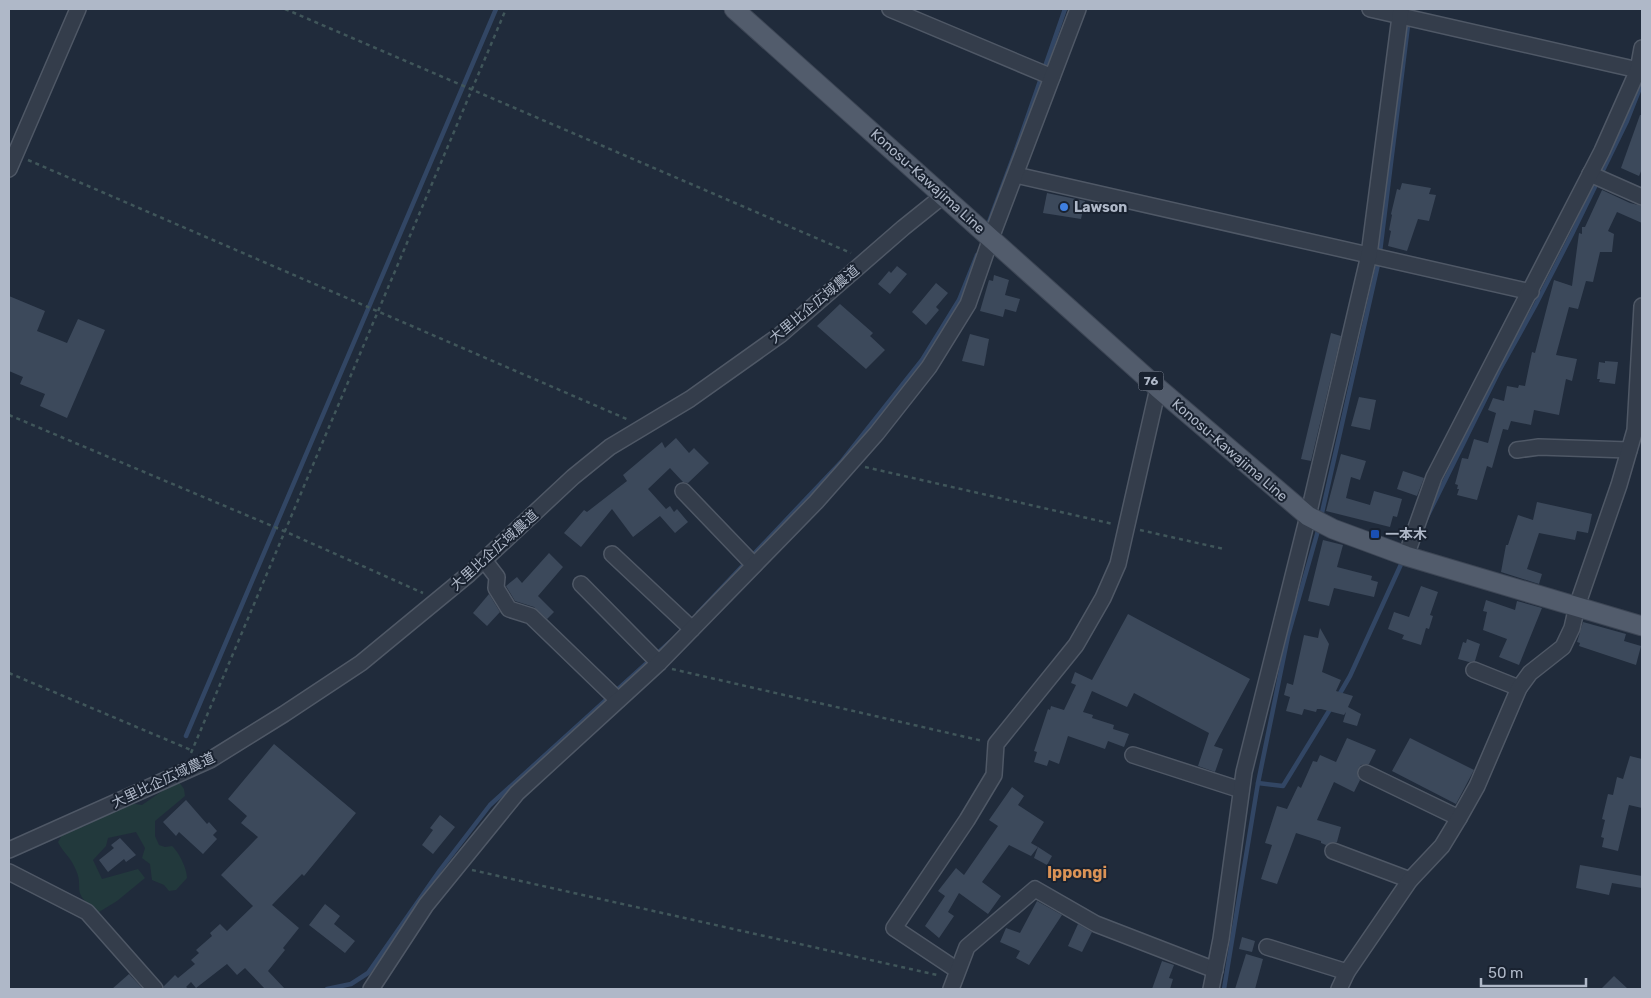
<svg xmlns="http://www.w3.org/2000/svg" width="1651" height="998" font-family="Rubik,'Noto Sans JP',sans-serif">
  <rect width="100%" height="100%" fill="#202b3b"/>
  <path fill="#22393c" d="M179 782 184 789 185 796 155 821V836L159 845 165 847 172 846C179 852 187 869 187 878L176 890 169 891 164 885 152 880 150 864 142 858 145 848 136 832 108 838 106 846 93 860 102 879 138 869 145 878 117 901 99 912C67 890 87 890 74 866 70 857 62 851 58 842L65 830 73 827H83L129 803 142 805 171 785Z"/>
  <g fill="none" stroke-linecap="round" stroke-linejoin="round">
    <g stroke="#324664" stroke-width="4.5">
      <path d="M989 222 1016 150 1065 9"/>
      <path d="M1321 517 1379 260 1410 9"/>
      <path d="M1426 519 1499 371 1535 306 1572 234 1627 121 1642 83"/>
      <path d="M698 613 842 461 922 360 959 300 977 255"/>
      <path d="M1339 695 1350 676 1403 560"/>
      <path d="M186 736 496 9"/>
      <path d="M1258 783 1283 786 1332 706"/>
      <path d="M327 989 351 984 368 973 440 870 490 805 670 642"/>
      <path d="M1224 989 1258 783 1288 636 1319 527"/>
    </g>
  </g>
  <g fill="#3c495b">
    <path d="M1640 115H1642V169L1639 176 1621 168Z"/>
    <path d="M1402 183 1431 188 1429 194 1436 195 1429 221 1418 219 1407 251 1388 246 1391 231 1389 230 1392 215 1391 214 1397 189 1400 190Z"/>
    <path d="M1602 190 1630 203 1642 206V223L1617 212 1608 231 1614 234 1612 252H1600L1593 282 1586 281 1578 309 1569 307 1556 355 1577 359 1572 381 1566 379 1559 415 1534 410 1531 425 1511 421 1508 430 1503 429 1492 468 1487 466 1477 500 1457 495 1459 489H1457L1458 485 1455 484 1462 458 1468 459 1474 439 1488 443 1496 413 1488 410 1493 398 1504 401 1507 386 1518 388 1519 385 1525 386 1532 352 1535 353 1554 280 1572 286 1579 233 1582 234V227H1585Z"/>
    <path d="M1047 193 1085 201 1081 219 1043 213Z"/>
    <path d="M897 266 907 274 890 294 878 284 889 271 891 273Z"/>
    <path d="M994 275 1009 280 1005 295 1020 299 1016 312 1005 309 1003 317 980 311 989 280 993 281Z"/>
    <path d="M936 283 948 293 936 307 939 310 926 325 912 312Z"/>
    <path d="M9 296 45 311 37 331 67 343 78 319 105 330 67 418 40 406 45 394 20 384 23 377 9 371Z"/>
    <path d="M840 304 873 333 870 336 885 350 866 369 817 326Z"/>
    <path d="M1331 333 1341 336 1311 461 1301 459Z"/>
    <path d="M970 334 989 339 984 366 962 361Z"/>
    <path d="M1605 361 1618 362 1615 384 1599 382 1600 379H1597L1599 362 1605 363Z"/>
    <path d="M1359 397 1376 400 1370 430 1351 426Z"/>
    <path d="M676 438 689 453 694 448 709 463 688 483 683 482 670 468 648 489 666 509 670 506 674 512 677 509 688 522 675 533 660 516 633 537 612 509 581 547 564 533 584 510 587 512 627 481 623 475 662 442 665 448Z"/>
    <path d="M1341 454 1366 461 1360 480 1351 477 1346 498 1370 505 1374 491 1402 499 1397 517 1393 516 1390 527 1326 511Z"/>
    <path d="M1403 471 1424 478 1417 496 1397 489Z"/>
    <path d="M1537 502 1592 514 1588 533 1577 531 1575 540 1539 533 1527 569 1542 574 1539 584 1501 572 1506 545H1508L1518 515 1533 520Z"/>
    <path d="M1323 540 1343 545 1337 567 1372 576 1371 580 1378 582 1374 597 1334 588 1329 606 1308 601Z"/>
    <path d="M549 553 563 567 538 596 554 612 547 619 534 607 515 601 506 586 517 577 522 583Z"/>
    <path d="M1421 586 1438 592 1430 615 1433 616 1429 629 1426 628 1421 645 1402 639 1404 635 1388 629 1394 612 1409 617Z"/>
    <path d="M489 594 500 612 487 626 473 613Z"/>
    <path d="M1486 600 1515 610 1517 601 1542 608 1519 665 1499 657 1507 639 1483 630 1487 612 1483 611Z"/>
    <path d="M1128 614 1250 679 1214 746 1223 749 1215 772 1198 766 1209 733 1134 693 1127 707 1092 691 1083 712 1093 715 1092 718 1114 725 1113 729 1129 734 1124 747 1108 741 1105 749 1068 736 1059 764 1049 760 1047 766 1034 762 1037 752 1034 751 1048 709 1050 710 1051 706 1064 710 1076 685 1071 683 1075 672 1092 680Z"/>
    <path d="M1583 622 1626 634 1624 641 1641 646 1636 665 1579 646 1580 643 1577 642Z"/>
    <path d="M1320 628 1329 644 1322 672 1341 680 1336 691 1353 696 1348 707 1361 714 1357 726 1343 722 1346 712 1344 715 1321 709H1317L1316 712 1304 709 1302 715 1286 711 1290 697 1284 695 1287 683 1293 685 1304 635 1318 638Z"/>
    <path d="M1467 639 1480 644 1475 661 1469 662 1458 659 1463 642 1466 643Z"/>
    <path d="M1347 738 1376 750 1369 764 1361 765 1358 769 1357 774 1360 780 1354 792 1334 782 1317 820 1341 827 1337 842 1326 845 1321 843V841L1296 833 1277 884 1261 879 1272 845 1265 843 1277 806 1287 809 1298 786 1301 788 1313 761 1317 762 1320 755 1336 762Z"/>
    <path d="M1410 738 1474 770 1456 804 1392 771Z"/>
    <path d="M274 744 356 813 304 876 302 874 272 905 299 928 283 948 285 950 268 971 285 989H265L245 968 237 975 227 964 196 988 191 982 186 987 189 989H164V986L175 975 178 978 195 964 191 960 199 953 196 950 212 936 210 933 220 924 227 931 253 906 221 875 258 837 241 823 247 816 228 799Z"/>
    <path d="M1630 756 1642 759V808L1629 805 1618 851 1602 847 1604 838 1601 837 1605 820 1602 819 1608 794 1613 795 1617 777 1623 779Z"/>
    <path d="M1012 787 1024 796 1018 805 1044 822 1031 843 1038 847 1031 856 1009 845 982 882 1001 896 988 914 959 893 948 912 954 916 939 938 925 926 945 896 938 891 956 868 964 875 998 826 989 820Z"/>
    <path d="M186 800 207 824 209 822 217 831 213 835 217 839 203 854 179 832 176 836 163 822Z"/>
    <path d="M440 815 455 827 433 854 422 845 433 830 430 828Z"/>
    <path d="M120 838 136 855 126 862 124 859 108 872 99 860 114 848 111 845Z"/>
    <path d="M1038 847 1052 856 1047 865 1034 858Z"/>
    <path d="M1580 865 1642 876V888L1612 883 1609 895 1576 888Z"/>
    <path d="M1037 901 1062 915 1029 965 1016 958 1020 951 1000 942 1006 928 1020 933Z"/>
    <path d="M325 904 340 916 334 924 355 941 345 953 309 925Z"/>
    <path d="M1078 924 1092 932 1082 952 1068 946Z"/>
    <path d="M1242 937 1255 941 1252 952 1239 949Z"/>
    <path d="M1246 954 1263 959 1255 989H1235Z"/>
    <path d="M1162 961 1174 965 1169 978 1173 979 1170 989H1152Z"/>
    <path d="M129 974 143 989H112Z"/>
    <path d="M1614 976 1628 989H1601Z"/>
  </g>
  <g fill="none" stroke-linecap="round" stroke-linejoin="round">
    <defs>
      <g id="minor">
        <path d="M890 9 1052 77"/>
        <path d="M1370 9 1638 70"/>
        <path d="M9 169 78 9"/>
        <path d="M1590 174 1642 197"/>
        <path d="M1016 175 1531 292"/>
        <path d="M1517 450 1539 447 1629 450"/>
        <path d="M683 491 754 565"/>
        <path d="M612 554 692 629"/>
        <path d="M1406 556 1434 477 1602 151 1638 70 1642 48"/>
        <path d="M484 560 497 577 496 588 509 609 531 616 618 700"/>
        <path d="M581 584 659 663"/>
        <path d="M1474 670 1519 688"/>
        <path d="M1133 755 1241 790"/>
        <path d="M1366 773 1459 818"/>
        <path d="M9 850 210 760 284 714 361 663 469 574 573 477 610 447 690 399 780 335 903 228 944 195"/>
        <path d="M1333 851 1410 880"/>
        <path d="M9 872 87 912 155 989"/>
        <path d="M1267 947 1347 972"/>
        <path d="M957 970 894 928 967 820 994 775 996 744 1076 645 1103 598 1118 564 1158 388"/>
        <path d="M371 989 426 905 517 793 659 663 816 502 877 433 929 367 968 304 991 238 1078 9"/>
        <path d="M951 989 967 947 1035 889 1096 924 1215 970"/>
        <path d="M1211 989 1221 939 1244 772 1308 516 1369 255 1401 9"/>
        <path d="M1339 989 1347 972 1410 880 1442 846 1459 818 1477 786 1519 688 1530 673 1563 647 1572 628 1577 606 1619 485 1635 430 1642 306"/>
      </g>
      <path id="major" d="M734 9 1158 388 1308 516 1333 529 1406 556 1642 626"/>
    </defs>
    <use href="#minor" stroke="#4f5866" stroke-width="18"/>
    <use href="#major" stroke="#3d4655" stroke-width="21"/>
    <g stroke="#40565a" stroke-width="2.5" stroke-dasharray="4 4" stroke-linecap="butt">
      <path d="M285 9 851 253"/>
      <path d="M28 160 629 420"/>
      <path d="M9 415 284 531 423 593"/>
      <path d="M865 467 1113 524"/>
      <path d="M1140 530 1224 549"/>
      <path d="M672 669 983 741"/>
      <path d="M9 673 191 750"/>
      <path d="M191 753 506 9"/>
      <path d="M472 870 937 975"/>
    </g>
    <use href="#minor" stroke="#343d4b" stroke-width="15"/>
    <use href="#major" stroke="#525c6c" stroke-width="19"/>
  </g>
  <circle fill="#3f7fe0" stroke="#192230" stroke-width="2" cx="1064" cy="207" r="5"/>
  <rect fill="#1a4fb4" stroke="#192230" stroke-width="2" x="1370" y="529" width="10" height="10" rx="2.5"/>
  <g text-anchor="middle" stroke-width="4" stroke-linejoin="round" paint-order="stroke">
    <rect fill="#192230" stroke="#828b9a" stroke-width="1" x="1138.5" y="371.5" width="25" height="19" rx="4"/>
    <g font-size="12" font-weight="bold" fill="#afb8c8">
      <text x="1151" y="385">76</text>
    </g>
    <g font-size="14" fill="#afb8c8" stroke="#192230">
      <text transform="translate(928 181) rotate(42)" y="5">Konosu-Kawajima Line</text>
      <text transform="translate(814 304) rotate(-40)" y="5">大里比企広域農道</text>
      <text transform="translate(1230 450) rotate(41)" y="5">Konosu-Kawajima Line</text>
      <text transform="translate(494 550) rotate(-42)" y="5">大里比企広域農道</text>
      <text transform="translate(163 780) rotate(-25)" y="5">大里比企広域農道</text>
    </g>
    <g font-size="14" font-weight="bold" fill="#afb8c8" stroke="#192230" text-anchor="start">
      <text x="1074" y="212">Lawson</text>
      <text x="1385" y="539">一本木</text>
    </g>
    <g font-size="16" font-weight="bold" fill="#db9356" stroke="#192230">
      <text x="1077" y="878">Ippongi</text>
    </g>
  </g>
  <rect width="1651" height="998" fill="none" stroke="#afb8c8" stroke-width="20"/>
  <path d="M1481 978v8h105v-8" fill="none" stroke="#afb8c8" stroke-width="2.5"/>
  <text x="1488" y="978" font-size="15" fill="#afb8c8" stroke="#192230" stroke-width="4" paint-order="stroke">50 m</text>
</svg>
